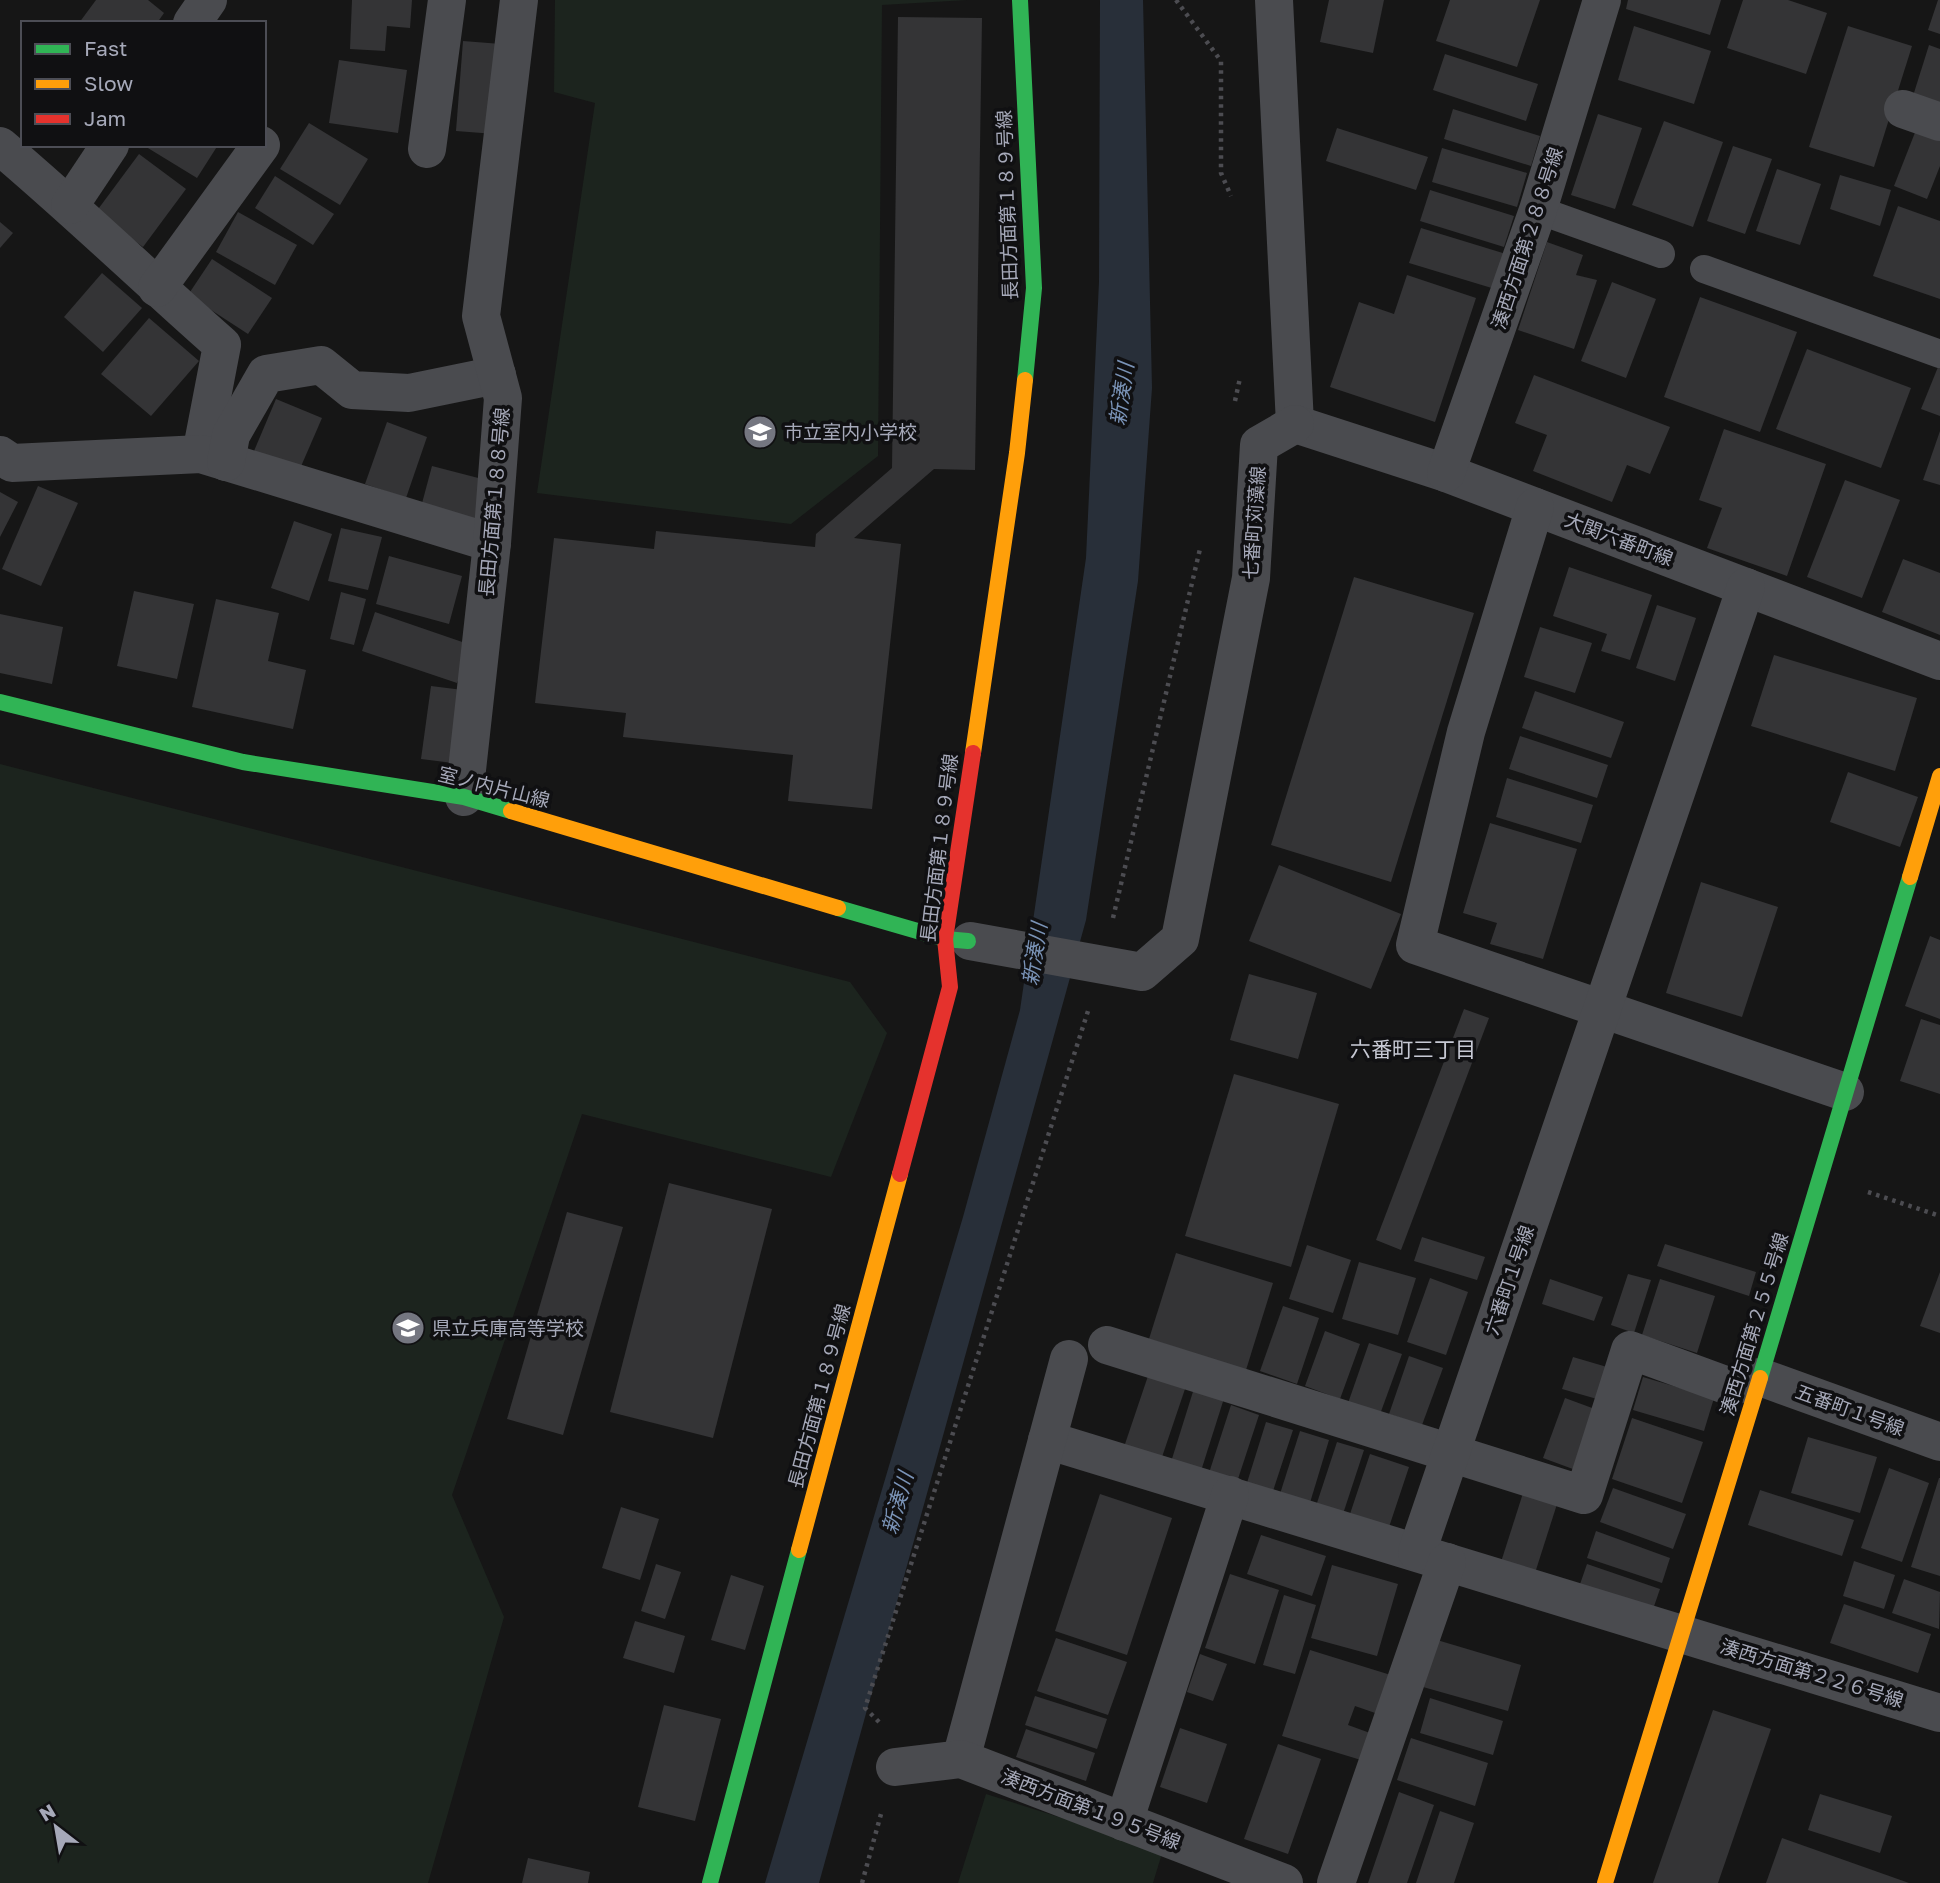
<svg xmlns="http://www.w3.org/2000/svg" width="1940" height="1883" font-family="'Golos Text','Noto Sans JP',sans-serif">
  <rect width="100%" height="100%" fill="#161616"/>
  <g fill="#1c241e">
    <path d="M555 0H967L882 5 878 456 791 524 537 493 595 103 554 92Z"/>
    <path d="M0 764 850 982 887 1033 831 1177 582 1114 452 1495 504 1617 428 1883H0Z"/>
    <path d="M986 1794 1163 1850 1153 1883H958Z"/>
  </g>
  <path fill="#282f39" d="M1100 0H1143L1152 388 1138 581 1086 920 819 1883H765L963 1217 1020 1010 1086 558 1099 282Z"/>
  <g fill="#343436">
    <path d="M96 0H148L164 13 157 23H79Z"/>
    <path d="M352 0H412L410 28 387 26 385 51 350 49Z"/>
    <path d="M1329 0H1384L1373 53 1320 42Z"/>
    <path d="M1450 0H1540L1517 67 1436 41Z"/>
    <path d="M1628 0H1721L1710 35 1626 9Z"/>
    <path d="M1743 0H1788L1827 13 1806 74 1727 48Z"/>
    <path d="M1938 0H1940V34L1928 30Z"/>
    <path d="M898 17 982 18 975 470 934 469 854 538 901 544 872 809 788 801 793 755 623 737 626 713 535 703 554 538 654 549 656 531 815 547 816 534 892 468Z"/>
    <path d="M1634 26 1711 51 1694 104 1618 80Z"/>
    <path d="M1848 26 1912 46 1874 167 1809 147Z"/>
    <path d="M463 41 501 44 495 134 456 131Z"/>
    <path d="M1929 45 1940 49V105L1913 96Z"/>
    <path d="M1445 54 1538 84 1526 121 1433 90Z"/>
    <path d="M339 60 407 70 398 133 329 123Z"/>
    <path d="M1453 109 1540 136 1531 166 1444 139Z"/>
    <path d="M1598 114 1642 128 1615 209 1571 195Z"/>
    <path d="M1664 121 1723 142 1693 227 1632 205Z"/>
    <path d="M309 123 368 159 340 205 280 169Z"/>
    <path d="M1337 128 1428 157 1416 190 1326 161Z"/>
    <path d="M1916 130 1940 138V166L1927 199 1894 186Z"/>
    <path d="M143 145H218L197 178Z"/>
    <path d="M1733 146 1772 159 1745 234 1707 221Z"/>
    <path d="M1442 148 1527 173 1517 207 1432 182Z"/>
    <path d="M139 154 186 189 143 247 96 212Z"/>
    <path d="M1777 169 1821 184 1800 245 1756 231Z"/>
    <path d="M1840 175 1891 190 1880 226 1830 209Z"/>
    <path d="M275 176 334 214 313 245 255 208Z"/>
    <path d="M1430 190 1514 216 1504 247 1420 221Z"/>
    <path d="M1898 206 1940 221V299L1873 276Z"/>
    <path d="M238 212 297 245 275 285 216 252Z"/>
    <path d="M0 222 13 233 0 248Z"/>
    <path d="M1421 228 1506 254 1495 289 1409 263Z"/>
    <path d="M1547 242 1583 255 1576 275 1597 280 1574 349 1518 330Z"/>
    <path d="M212 259 272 298 248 334 188 295Z"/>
    <path d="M102 273 142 308 103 352 64 317Z"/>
    <path d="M1407 275 1476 298 1435 422 1330 387 1359 302 1394 314Z"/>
    <path d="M1612 282 1656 299 1626 378 1581 361Z"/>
    <path d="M1700 297 1797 332 1760 432 1664 397Z"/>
    <path d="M149 318 199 361 151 416 101 374Z"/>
    <path d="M1807 349 1911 388 1881 468 1776 429Z"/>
    <path d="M1938 367 1940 368V416L1921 409Z"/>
    <path d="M1534 375 1670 427 1650 474 1627 465 1612 502 1533 471 1547 435 1515 423Z"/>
    <path d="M276 399 322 418 299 471 254 451Z"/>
    <path d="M387 422 427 437 406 498 365 484Z"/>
    <path d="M1724 429 1826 464 1787 576 1707 548 1722 508 1699 500Z"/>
    <path d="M1940 431V485L1923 480Z"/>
    <path d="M432 466 486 480 476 521 421 507Z"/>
    <path d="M1845 480 1900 500 1862 598 1807 577Z"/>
    <path d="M38 486 78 503 41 586 2 569Z"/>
    <path d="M0 492 18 502 0 537Z"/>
    <path d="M294 521 332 534 309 601 271 588Z"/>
    <path d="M341 528 382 537 368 590 328 581Z"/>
    <path d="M389 556 462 576 449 624 376 604Z"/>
    <path d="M1903 559 1940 573V635L1882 612Z"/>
    <path d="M1569 567 1652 595 1630 660 1601 651 1607 634 1553 616Z"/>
    <path d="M1354 577 1474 613 1391 882 1271 845Z"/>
    <path d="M134 591 194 604 177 679 117 666Z"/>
    <path d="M341 592 366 599 354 645 330 639Z"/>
    <path d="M216 599 279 613 268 661 306 670 293 729 192 707Z"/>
    <path d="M1657 605 1696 618 1675 681 1636 668Z"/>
    <path d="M375 612 471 645 457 683 362 651Z"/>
    <path d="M0 614 63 627 52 684 0 673Z"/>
    <path d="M1540 627 1592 643 1575 693 1524 677Z"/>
    <path d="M1774 655 1917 698 1895 771 1751 726Z"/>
    <path d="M431 686 463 690 453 763 421 759Z"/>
    <path d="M1535 691 1624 722 1611 758 1522 728Z"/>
    <path d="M1520 736 1608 765 1597 798 1509 769Z"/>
    <path d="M1848 772 1918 797 1900 847 1830 822Z"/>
    <path d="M1507 778 1593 805 1581 843 1496 817Z"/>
    <path d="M1490 823 1577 849 1543 959 1490 944 1497 923 1463 913Z"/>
    <path d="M1279 865 1401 914 1371 989 1249 941Z"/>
    <path d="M1701 882 1778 907 1742 1017 1666 993Z"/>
    <path d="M1930 936 1940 940V1019L1905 1006Z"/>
    <path d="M1249 974 1317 993 1298 1059 1230 1040Z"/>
    <path d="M1464 1009 1489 1018 1401 1250 1376 1240Z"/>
    <path d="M1921 1019 1940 1025V1094L1900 1081Z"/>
    <path d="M1234 1074 1339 1104 1291 1267 1185 1236Z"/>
    <path d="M669 1183 772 1209 713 1438 610 1412Z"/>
    <path d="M567 1212 623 1227 563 1435 507 1419Z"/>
    <path d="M1422 1237 1485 1257 1477 1280 1414 1261Z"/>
    <path d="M1665 1244 1756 1272 1749 1296 1657 1266Z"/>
    <path d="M1307 1245 1351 1260 1333 1313 1289 1299Z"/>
    <path d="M1176 1253 1273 1283 1246 1370 1149 1339Z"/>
    <path d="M1359 1262 1416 1278 1398 1335 1342 1319Z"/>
    <path d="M1940 1272V1333L1920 1326Z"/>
    <path d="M1628 1274 1651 1280 1634 1333 1611 1325Z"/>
    <path d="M1430 1278 1468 1292 1446 1355 1407 1342Z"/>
    <path d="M1550 1279 1603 1297 1594 1321 1542 1304Z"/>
    <path d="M1660 1279 1715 1296 1697 1353 1642 1335Z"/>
    <path d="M1283 1306 1319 1318 1297 1384 1260 1371Z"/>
    <path d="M1325 1331 1360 1344 1340 1399 1305 1386Z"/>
    <path d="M1369 1343 1402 1354 1379 1417 1347 1406Z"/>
    <path d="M1409 1356 1443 1368 1422 1425 1389 1414Z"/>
    <path d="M1573 1357 1607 1367 1597 1399 1562 1389Z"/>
    <path d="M1149 1373 1186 1386 1161 1460 1124 1447Z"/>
    <path d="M1643 1377 1714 1398 1704 1431 1633 1410Z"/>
    <path d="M1196 1382 1226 1392 1201 1471 1171 1462Z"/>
    <path d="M1565 1398 1603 1412 1581 1472 1543 1458Z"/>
    <path d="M1231 1405 1259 1415 1237 1482 1209 1473Z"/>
    <path d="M1632 1418 1703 1442 1682 1503 1612 1479Z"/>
    <path d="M1266 1422 1293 1430 1272 1494 1246 1486Z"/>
    <path d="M1300 1431 1329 1440 1309 1506 1279 1497Z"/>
    <path d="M1808 1437 1877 1457 1860 1513 1791 1493Z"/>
    <path d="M1337 1442 1364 1450 1342 1517 1315 1509Z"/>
    <path d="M1370 1454 1409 1467 1387 1533 1348 1520Z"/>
    <path d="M1889 1468 1929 1483 1902 1562 1861 1548Z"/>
    <path d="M1939 1478H1940V1576L1911 1567Z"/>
    <path d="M1613 1488 1686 1514 1673 1549 1600 1522Z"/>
    <path d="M1524 1490 1558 1501 1535 1573 1501 1562Z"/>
    <path d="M1760 1490 1854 1520 1842 1556 1748 1525Z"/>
    <path d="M1100 1494 1172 1518 1127 1655 1055 1631Z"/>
    <path d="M621 1507 659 1519 640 1580 602 1568Z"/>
    <path d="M1596 1531 1670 1558 1662 1583 1587 1558Z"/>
    <path d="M1261 1535 1326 1556 1312 1596 1247 1574Z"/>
    <path d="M1854 1561 1895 1575 1884 1609 1843 1596Z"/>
    <path d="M656 1564 681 1572 665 1619 641 1611Z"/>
    <path d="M1587 1564 1660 1589 1651 1615 1578 1590Z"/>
    <path d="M1332 1565 1398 1584 1377 1656 1311 1638Z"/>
    <path d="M1230 1574 1279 1590 1255 1664 1205 1648Z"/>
    <path d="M731 1575 764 1586 745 1650 711 1640Z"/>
    <path d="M1904 1579 1940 1592 1939 1629 1892 1613Z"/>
    <path d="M1284 1595 1316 1605 1295 1674 1263 1665Z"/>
    <path d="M1844 1604 1931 1634 1918 1673 1830 1643Z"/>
    <path d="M635 1621 685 1636 674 1673 623 1658Z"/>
    <path d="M1056 1638 1127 1662 1108 1715 1037 1691Z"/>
    <path d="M1437 1640 1521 1665 1508 1711 1423 1687Z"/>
    <path d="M1310 1650 1394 1676 1381 1715 1355 1706 1348 1725 1370 1733 1361 1760 1282 1736Z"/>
    <path d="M1200 1654 1227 1664 1213 1701 1187 1692Z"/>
    <path d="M1035 1696 1107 1719 1097 1749 1025 1725Z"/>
    <path d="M1430 1698 1503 1721 1493 1755 1420 1733Z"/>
    <path d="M664 1705 721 1719 695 1821 638 1807Z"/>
    <path d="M1713 1710 1771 1729 1718 1883H1653Z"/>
    <path d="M1180 1728 1227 1744 1207 1803 1160 1787Z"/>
    <path d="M1026 1729 1095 1753 1086 1781 1016 1757Z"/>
    <path d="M1411 1738 1488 1763 1475 1806 1397 1780Z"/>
    <path d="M1278 1744 1321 1759 1288 1854 1244 1839Z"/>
    <path d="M1399 1792 1434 1805 1407 1883H1368Z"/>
    <path d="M1820 1794 1892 1816 1880 1853 1808 1830Z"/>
    <path d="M1440 1811 1474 1823 1454 1883H1416Z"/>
    <path d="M1782 1838 1909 1883H1766Z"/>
    <path d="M528 1858 590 1872 588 1883H522Z"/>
  </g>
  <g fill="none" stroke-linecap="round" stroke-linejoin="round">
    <g stroke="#4c4c51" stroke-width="4.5" stroke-dasharray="3.5 5" stroke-linecap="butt">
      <path d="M1176 0 1221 61V173L1231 196"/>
      <path d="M1235 401 1240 378"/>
      <path d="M1113 918 1200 549"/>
      <path d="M1868 1192 1940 1216"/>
      <path d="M879 1722 865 1708 1088 1011"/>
      <path d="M862 1883 881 1814"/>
    </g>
    <g stroke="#4a4b4f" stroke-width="28">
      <path d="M1538 210 1661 254"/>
      <path d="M1704 269 1940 354"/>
    </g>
    <g stroke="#4a4b4f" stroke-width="38">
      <path d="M1274 0 1295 424"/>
      <path d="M192 23 208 0"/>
      <path d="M1903 109 1940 122"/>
      <path d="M0 146C76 210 147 279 222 345L201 454"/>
      <path d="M427 149 447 0"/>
      <path d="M70 205 110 145"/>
      <path d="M157 288 261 145"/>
      <path d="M1295 424 1446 473 1940 661"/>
      <path d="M0 455 12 463 201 454 492 543"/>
      <path d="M226 462 231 435 266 374 321 365 352 390 409 393 497 375"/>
      <path d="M1446 473 1538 210 1602 0"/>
      <path d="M1535 507 1466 732 1415 945 1845 1092"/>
      <path d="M464 797 492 543 503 398 481 316 519 0"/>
      <path d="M970 941 1142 972 1180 939 1251 578 1259 445 1295 424"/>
      <path d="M1107 1345 1584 1495 1630 1350 1731 1387 1760 1377 1940 1442"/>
      <path d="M1047 1440 1940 1713"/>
      <path d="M1417 1552 1746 587"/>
      <path d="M961 1759 1069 1359"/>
      <path d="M895 1767 961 1759 1284 1883"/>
      <path d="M1124 1822 1230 1495"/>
      <path d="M1336 1883 1447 1562"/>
    </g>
    <g stroke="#30b455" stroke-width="16">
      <path d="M1020 0 1034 288 1025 380"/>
      <path d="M0 702 243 762 464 797 511 811"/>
      <path d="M838 908 945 939 968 941"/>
      <path d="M1760 1378 1910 877"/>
      <path d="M710 1883 799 1550"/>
    </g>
    <g stroke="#ff9f0a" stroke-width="16">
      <path d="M973 753 1017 453 1025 380"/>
      <path d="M511 811 838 908"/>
      <path d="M1910 877 1940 776"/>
      <path d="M799 1550 900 1174"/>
      <path d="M1605 1883 1760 1378"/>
    </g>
    <path stroke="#e5322d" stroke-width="16" d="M900 1174 950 987 945 939 973 753"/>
  </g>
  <defs>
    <symbol id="school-disc" viewBox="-11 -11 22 22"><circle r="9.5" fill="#747680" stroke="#101012"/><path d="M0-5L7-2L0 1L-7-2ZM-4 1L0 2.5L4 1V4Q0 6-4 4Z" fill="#fff"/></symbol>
  </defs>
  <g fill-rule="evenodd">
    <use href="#school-disc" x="741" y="413" width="38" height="38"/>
    <use href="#school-disc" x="389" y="1309" width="38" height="38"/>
  </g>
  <g text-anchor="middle" stroke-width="7" stroke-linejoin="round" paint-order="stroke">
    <g font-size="19" fill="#a6a9b9" stroke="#101012">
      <text transform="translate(1007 205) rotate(-92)" y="7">長田方面第１８９号線</text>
      <text transform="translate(1527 238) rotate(-72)" y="7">湊西方面第２８８号線</text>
      <text transform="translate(494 502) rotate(-85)" y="7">長田方面第１８８号線</text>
      <text transform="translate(1254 523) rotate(-86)" y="7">七番町苅藻線</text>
      <text transform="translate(1619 539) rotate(21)" y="7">大関六番町線</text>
      <text transform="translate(494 787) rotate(14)" y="7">室ノ内片山線</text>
      <text transform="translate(939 848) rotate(-83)" y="7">長田方面第１８９号線</text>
      <text transform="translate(1509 1280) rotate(-71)" y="7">六番町１号線</text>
      <text transform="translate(1754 1324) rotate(-73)" y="7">湊西方面第２５５号線</text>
      <text transform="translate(819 1396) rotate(-75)" y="7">長田方面第１８９号線</text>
      <text transform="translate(1850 1410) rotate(20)" y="7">五番町１号線</text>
      <text transform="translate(1812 1673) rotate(17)" y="7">湊西方面第２２６号線</text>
      <text transform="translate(1091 1809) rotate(21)" y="7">湊西方面第１９５号線</text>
    </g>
    <g font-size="19" fill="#a6a9b9" stroke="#101012" text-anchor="start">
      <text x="784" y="439">市立室内小学校</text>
      <text x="432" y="1335">県立兵庫高等学校</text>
    </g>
    <g font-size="21" font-style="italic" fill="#7a93b7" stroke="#101012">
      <text transform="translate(1122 394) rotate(-82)" y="7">新湊川</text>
      <text transform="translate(1035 954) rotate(-81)" y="7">新湊川</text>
      <text transform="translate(898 1503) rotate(-74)" y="7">新湊川</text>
    </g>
    <g font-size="21" fill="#c7c9d4" stroke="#101012">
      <text x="1413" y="1057">六番町三丁目</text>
    </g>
  </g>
  <rect x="21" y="21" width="245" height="126" fill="#101012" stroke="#4c4d55" stroke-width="2"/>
  <rect x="35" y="44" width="35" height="10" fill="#30b455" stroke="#4c4d55" stroke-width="2"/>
  <text x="84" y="56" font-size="21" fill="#a6a9b9">Fast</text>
  <rect x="35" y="79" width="35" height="10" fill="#ff9f0a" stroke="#4c4d55" stroke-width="2"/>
  <text x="84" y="91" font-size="21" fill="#a6a9b9">Slow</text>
  <rect x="35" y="114" width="35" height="10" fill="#e5322d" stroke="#4c4d55" stroke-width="2"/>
  <text x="84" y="126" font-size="21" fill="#a6a9b9">Jam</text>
  <g transform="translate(56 1827) rotate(329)" stroke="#101012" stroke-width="5" paint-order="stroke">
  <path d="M0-5L12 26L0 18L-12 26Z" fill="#a6a9b9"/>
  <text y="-10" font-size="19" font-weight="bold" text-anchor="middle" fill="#a6a9b9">N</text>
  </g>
</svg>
